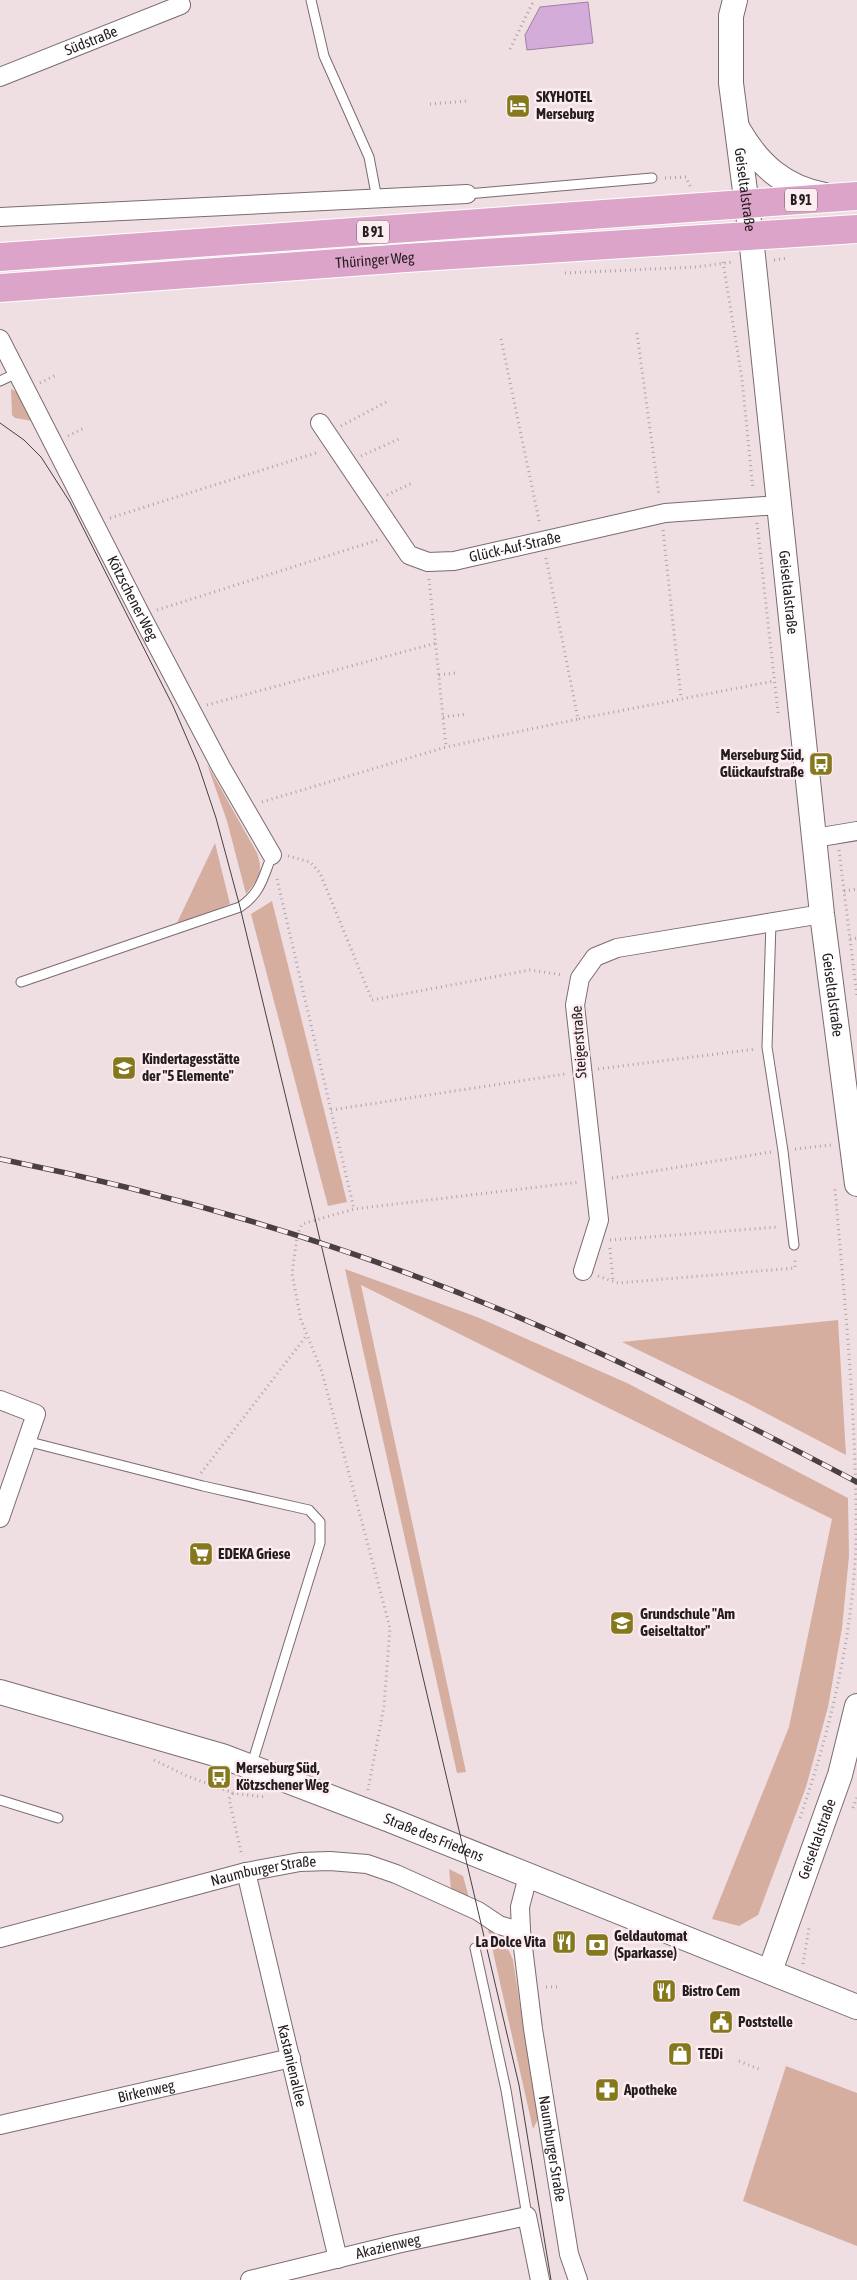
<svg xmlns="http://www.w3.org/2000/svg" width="857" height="2280" font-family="'Asap Condensed',sans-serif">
  <rect width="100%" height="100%" fill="#efdee2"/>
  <g fill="#d5aea0">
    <path d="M11 389 17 392 32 421 15 418 12 415Z"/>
    <path d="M207 764 257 853C264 873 258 879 246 894L227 821Z"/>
    <path d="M215 843 230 904 175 927Z"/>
    <path d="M272 901 347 1202 328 1206 251 914Z"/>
    <path d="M345 1269 477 1317 627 1383 848 1498 849 1556 842 1628 828 1707 806 1787 758 1915 739 1926 712 1919 789 1727 832 1519 361 1285 466 1772 457 1773Z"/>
    <path d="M838 1320 846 1455 743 1401 622 1342Z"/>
    <path d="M449 1869 463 1876 469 1898 451 1889Z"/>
    <path d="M487 1925C500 1936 507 1945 513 1960L538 2119 533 2129Z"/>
    <path d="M786 2066 857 2093V2246L743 2201Z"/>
  </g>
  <path fill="#d3acda" stroke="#9e81a2" d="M588 2 593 43 527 50 525 35 540 7Z"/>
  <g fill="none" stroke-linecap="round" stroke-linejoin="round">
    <defs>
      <g id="lane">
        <path d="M311 0 324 56 369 157 377 199"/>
        <path d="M467 194 652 178"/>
        <path d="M0 381 17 373"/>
        <path d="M771 923 767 1047 783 1151 794 1245"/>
        <path d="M21 982 240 907C261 893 263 877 272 855"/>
        <path d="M26 1441 203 1486 309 1510 320 1522V1543L251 1767"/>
        <path d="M0 1800 58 1818"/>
        <path d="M475 1948 506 2090 527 2216"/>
      </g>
      <g id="street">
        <path id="s1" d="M0 77 181 5"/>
        <path d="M0 217 467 194"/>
        <path id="s2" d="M0 339 141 615 221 767 272 855"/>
        <path id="s3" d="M320 423 409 555 428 562 454 561 665 513 779 505"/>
        <path d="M815 838 857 831"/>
        <path d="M583 1271 599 1220 575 1005 580 978 595 957 617 948 822 914"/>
        <path d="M0 1400 36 1414 0 1518"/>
        <path id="s4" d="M246 1872 338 2259"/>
        <path id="s5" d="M528 1876 520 1907 521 1931 533 2029 569 2254 578 2280"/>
        <path id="s6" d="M0 1938 246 1872 300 1862 330 1861 367 1864 396 1874 478 1911 499 1925 512 1929 521 1928"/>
        <path id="s7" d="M0 2125 291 2058"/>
        <path id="s8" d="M250 2280 397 2244 527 2216 540 2280"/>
      </g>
      <g id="secondary">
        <path id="s9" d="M735 0 731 16V83L751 237 822 914 857 1184"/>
        <path d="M738 129C758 164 784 188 825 195"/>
        <path id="s10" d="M0 1692 222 1756 390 1820 857 2007"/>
        <path id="s11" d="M770 1971 840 1775 857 1706"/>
      </g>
      <g id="primary">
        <path d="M0 257 857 196"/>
        <path id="s12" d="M0 288 406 258 857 229"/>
      </g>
    </defs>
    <use href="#lane" stroke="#7b6c70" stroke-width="11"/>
    <use href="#street" stroke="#7b6c70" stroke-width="20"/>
    <use href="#secondary" stroke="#7b6c70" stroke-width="26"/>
    <use href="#primary" stroke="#fff" stroke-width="30"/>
    <g stroke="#b0a2a6" stroke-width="3" stroke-dasharray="1 4" stroke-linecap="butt">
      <path d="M510 49 534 0"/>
      <path d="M430 104 467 101"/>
      <path d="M665 178 686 177 690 186"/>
      <path d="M774 260 788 258"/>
      <path d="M723 262 742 379 753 490"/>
      <path d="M565 273 696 267 733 262"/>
      <path d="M637 333 659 496"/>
      <path d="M501 339 540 525"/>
      <path d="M40 383 56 375"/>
      <path d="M341 426 388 401"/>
      <path d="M68 436 84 428"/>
      <path d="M361 456 399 439"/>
      <path d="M387 495 412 483"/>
      <path d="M110 518 319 452"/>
      <path d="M757 523 778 713"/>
      <path d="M663 530 681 698"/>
      <path d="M546 558 578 719 774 681"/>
      <path d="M429 579 446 747"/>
      <path d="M157 610 378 540"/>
      <path d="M439 675 455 673"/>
      <path d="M207 705 436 643"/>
      <path d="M443 717 467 714"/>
      <path d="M262 802 446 747 578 719"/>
      <path d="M839 850 857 996"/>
      <path d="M288 856 310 862 320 873 372 1000 530 970 563 975"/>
      <path d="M277 879 354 1209"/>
      <path d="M844 891 857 889"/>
      <path d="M850 939 857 938"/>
      <path d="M598 1069 756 1049"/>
      <path d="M331 1110 565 1074"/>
      <path d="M795 1149 831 1145"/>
      <path d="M612 1178 771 1152"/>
      <path d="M610 1240 778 1227"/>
      <path d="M610 1248 613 1282"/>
      <path d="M598 1276 618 1283 795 1268V1258"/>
      <path d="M201 1473 307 1335"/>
      <path d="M154 1760 187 1776 233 1793 265 1797"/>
      <path d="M238 1785 229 1799 242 1856"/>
      <path d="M368 1790 384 1706 390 1628 322 1372 301 1320 292 1274 297 1236 302 1224 354 1209 579 1182"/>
      <path d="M853 1808 857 1797"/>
      <path d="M800 1818C831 1728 853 1635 856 1540 857 1423 845 1305 835 1189"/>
      <path d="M803 1964 809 1928"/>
      <path d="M546 1987H560"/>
      <path d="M739 2061 761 2070"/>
    </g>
    <use href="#lane" stroke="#fff" stroke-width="9"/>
    <use href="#street" stroke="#fff" stroke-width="18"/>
    <use href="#secondary" stroke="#fff" stroke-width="24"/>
    <use href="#primary" stroke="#dda4ca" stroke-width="28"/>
    <path stroke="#494042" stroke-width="1" d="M0 423 24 440 41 457 70 502 173 706 198 764 216 818 240 907 313 1210 519 2085 551 2280"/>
    <defs>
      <path id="rail" d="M0 1159C179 1195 357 1248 525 1320 638 1368 748 1425 857 1482"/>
    </defs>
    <use href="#rail" stroke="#494042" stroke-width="5.5"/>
    <use href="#rail" stroke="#fdecf0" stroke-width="4" stroke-dasharray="11" stroke-linecap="butt"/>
  </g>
  <defs>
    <symbol id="hotel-square" viewBox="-11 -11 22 22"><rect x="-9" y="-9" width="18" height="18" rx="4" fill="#86781d" stroke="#fdecf0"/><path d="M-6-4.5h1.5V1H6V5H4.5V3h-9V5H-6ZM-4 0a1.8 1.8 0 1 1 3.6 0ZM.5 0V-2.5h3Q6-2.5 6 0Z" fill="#fff"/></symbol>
    <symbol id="bus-square" viewBox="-11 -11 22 22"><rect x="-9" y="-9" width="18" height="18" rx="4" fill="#86781d" stroke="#fdecf0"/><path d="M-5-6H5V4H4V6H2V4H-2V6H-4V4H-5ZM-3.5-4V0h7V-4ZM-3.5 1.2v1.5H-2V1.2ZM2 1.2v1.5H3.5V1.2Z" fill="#fff"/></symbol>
    <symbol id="school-square" viewBox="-11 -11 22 22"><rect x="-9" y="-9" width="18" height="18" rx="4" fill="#86781d" stroke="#fdecf0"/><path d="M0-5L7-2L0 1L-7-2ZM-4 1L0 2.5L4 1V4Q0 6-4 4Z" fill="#fff"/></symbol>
    <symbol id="supermarket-square" viewBox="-11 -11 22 22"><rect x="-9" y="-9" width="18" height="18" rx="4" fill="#86781d" stroke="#fdecf0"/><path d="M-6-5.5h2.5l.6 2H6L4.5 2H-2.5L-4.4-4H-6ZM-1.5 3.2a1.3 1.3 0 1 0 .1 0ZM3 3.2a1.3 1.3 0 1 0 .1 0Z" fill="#fff"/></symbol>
    <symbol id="restaurant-square" viewBox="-11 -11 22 22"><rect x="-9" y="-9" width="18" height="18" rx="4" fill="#86781d" stroke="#fdecf0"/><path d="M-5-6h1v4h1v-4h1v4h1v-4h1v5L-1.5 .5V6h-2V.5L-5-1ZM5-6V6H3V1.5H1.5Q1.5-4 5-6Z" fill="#fff"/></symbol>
    <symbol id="bank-square" viewBox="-11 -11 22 22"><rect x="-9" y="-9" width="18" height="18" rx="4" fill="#86781d" stroke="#fdecf0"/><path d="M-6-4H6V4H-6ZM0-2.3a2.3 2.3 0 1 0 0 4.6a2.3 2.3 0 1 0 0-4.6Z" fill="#fff"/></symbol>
    <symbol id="civic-square" viewBox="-11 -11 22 22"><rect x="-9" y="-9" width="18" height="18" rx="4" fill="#86781d" stroke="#fdecf0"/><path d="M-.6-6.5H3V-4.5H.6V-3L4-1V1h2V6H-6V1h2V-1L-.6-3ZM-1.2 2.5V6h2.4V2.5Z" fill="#fff"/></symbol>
    <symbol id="shop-square" viewBox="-11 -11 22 22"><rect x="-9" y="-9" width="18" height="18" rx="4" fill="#86781d" stroke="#fdecf0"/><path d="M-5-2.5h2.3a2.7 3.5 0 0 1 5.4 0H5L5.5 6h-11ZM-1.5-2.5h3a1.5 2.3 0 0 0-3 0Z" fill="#fff"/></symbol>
    <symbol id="pharmacy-square" viewBox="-11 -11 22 22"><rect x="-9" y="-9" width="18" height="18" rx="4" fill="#86781d" stroke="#fdecf0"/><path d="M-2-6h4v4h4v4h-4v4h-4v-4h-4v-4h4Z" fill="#fff"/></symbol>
  </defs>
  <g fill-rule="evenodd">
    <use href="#hotel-square" x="504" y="92" width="28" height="28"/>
    <use href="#bus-square" x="807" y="750" width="28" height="28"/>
    <use href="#school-square" x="110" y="1054" width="28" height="28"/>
    <use href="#supermarket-square" x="187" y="1540" width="28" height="28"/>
    <use href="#school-square" x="608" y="1609" width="28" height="28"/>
    <use href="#bus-square" x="205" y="1763" width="28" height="28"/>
    <use href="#restaurant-square" x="550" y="1928" width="28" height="28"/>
    <use href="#bank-square" x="583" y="1931" width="28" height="28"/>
    <use href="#restaurant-square" x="650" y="1977" width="28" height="28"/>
    <use href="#civic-square" x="707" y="2008" width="28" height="28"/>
    <use href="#shop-square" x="666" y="2040" width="28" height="28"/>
    <use href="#pharmacy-square" x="593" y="2076" width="28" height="28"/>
  </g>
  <g text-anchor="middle" stroke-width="5" stroke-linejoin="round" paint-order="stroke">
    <g fill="#fdecf0" stroke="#655b5e" stroke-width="1">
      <rect x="785" y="188.5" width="32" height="23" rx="4"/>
      <rect x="357" y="220.5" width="32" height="23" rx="4"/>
    </g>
    <g font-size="14" font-weight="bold" fill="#241d1f">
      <text x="801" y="205">B 91</text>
      <text x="373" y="237">B 91</text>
    </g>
    <g font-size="15" fill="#241d1f" stroke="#fdecf0">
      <text dy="5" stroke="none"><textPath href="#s1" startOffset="98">Südstraße</textPath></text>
      <text dy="5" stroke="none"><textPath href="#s9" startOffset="191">Geiseltalstraße</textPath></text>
      <text dy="5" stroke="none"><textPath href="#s12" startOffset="376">Thüringer Weg</textPath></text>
      <text dy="5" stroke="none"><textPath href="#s3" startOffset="268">Glück-Auf-Straße</textPath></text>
      <text dy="5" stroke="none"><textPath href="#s9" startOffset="596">Geiseltalstraße</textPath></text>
      <text dy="5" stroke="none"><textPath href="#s2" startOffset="291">Kötzschener Weg</textPath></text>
      <text dy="5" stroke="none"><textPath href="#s9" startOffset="1001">Geiseltalstraße</textPath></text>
      <text transform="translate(579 1042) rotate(-94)" y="5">Steigerstraße</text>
      <text dy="5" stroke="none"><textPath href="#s10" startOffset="458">Straße des Friedens</textPath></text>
      <text dy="5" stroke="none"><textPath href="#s11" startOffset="140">Geiseltalstraße</textPath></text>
      <text dy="5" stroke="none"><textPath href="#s6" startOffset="272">Naumburger Straße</textPath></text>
      <text dy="5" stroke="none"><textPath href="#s4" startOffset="199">Kastanienallee</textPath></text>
      <text dy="5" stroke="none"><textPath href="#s7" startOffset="150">Birkenweg</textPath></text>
      <text dy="5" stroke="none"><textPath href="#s5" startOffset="276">Naumburger Straße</textPath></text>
      <text dy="5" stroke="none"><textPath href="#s8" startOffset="142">Akazienweg</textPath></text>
    </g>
    <g font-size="15" font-weight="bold" fill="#241d1f" stroke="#fdecf0" text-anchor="start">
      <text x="536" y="102">SKYHOTEL<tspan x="536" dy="17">Merseburg</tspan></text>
      <text x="804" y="760" text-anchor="end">Merseburg Süd,<tspan x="804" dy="17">Glückaufstraße</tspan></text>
      <text x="142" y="1064">Kindertagesstätte<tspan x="142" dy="17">der "5 Elemente"</tspan></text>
      <text x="218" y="1559">EDEKA Griese</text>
      <text x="640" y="1619">Grundschule "Am<tspan x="640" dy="17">Geiseltaltor"</tspan></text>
      <text x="236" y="1773">Merseburg Süd,<tspan x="236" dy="17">Kötzschener Weg</tspan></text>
      <text x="614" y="1941">Geldautomat<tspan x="614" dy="17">(Sparkasse)</tspan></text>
      <text x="546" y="1947" text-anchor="end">La Dolce Vita</text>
      <text x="682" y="1996">Bistro Cem</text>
      <text x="738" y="2027">Poststelle</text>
      <text x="698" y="2059">TEDi</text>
      <text x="624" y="2095">Apotheke</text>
    </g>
  </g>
</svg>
